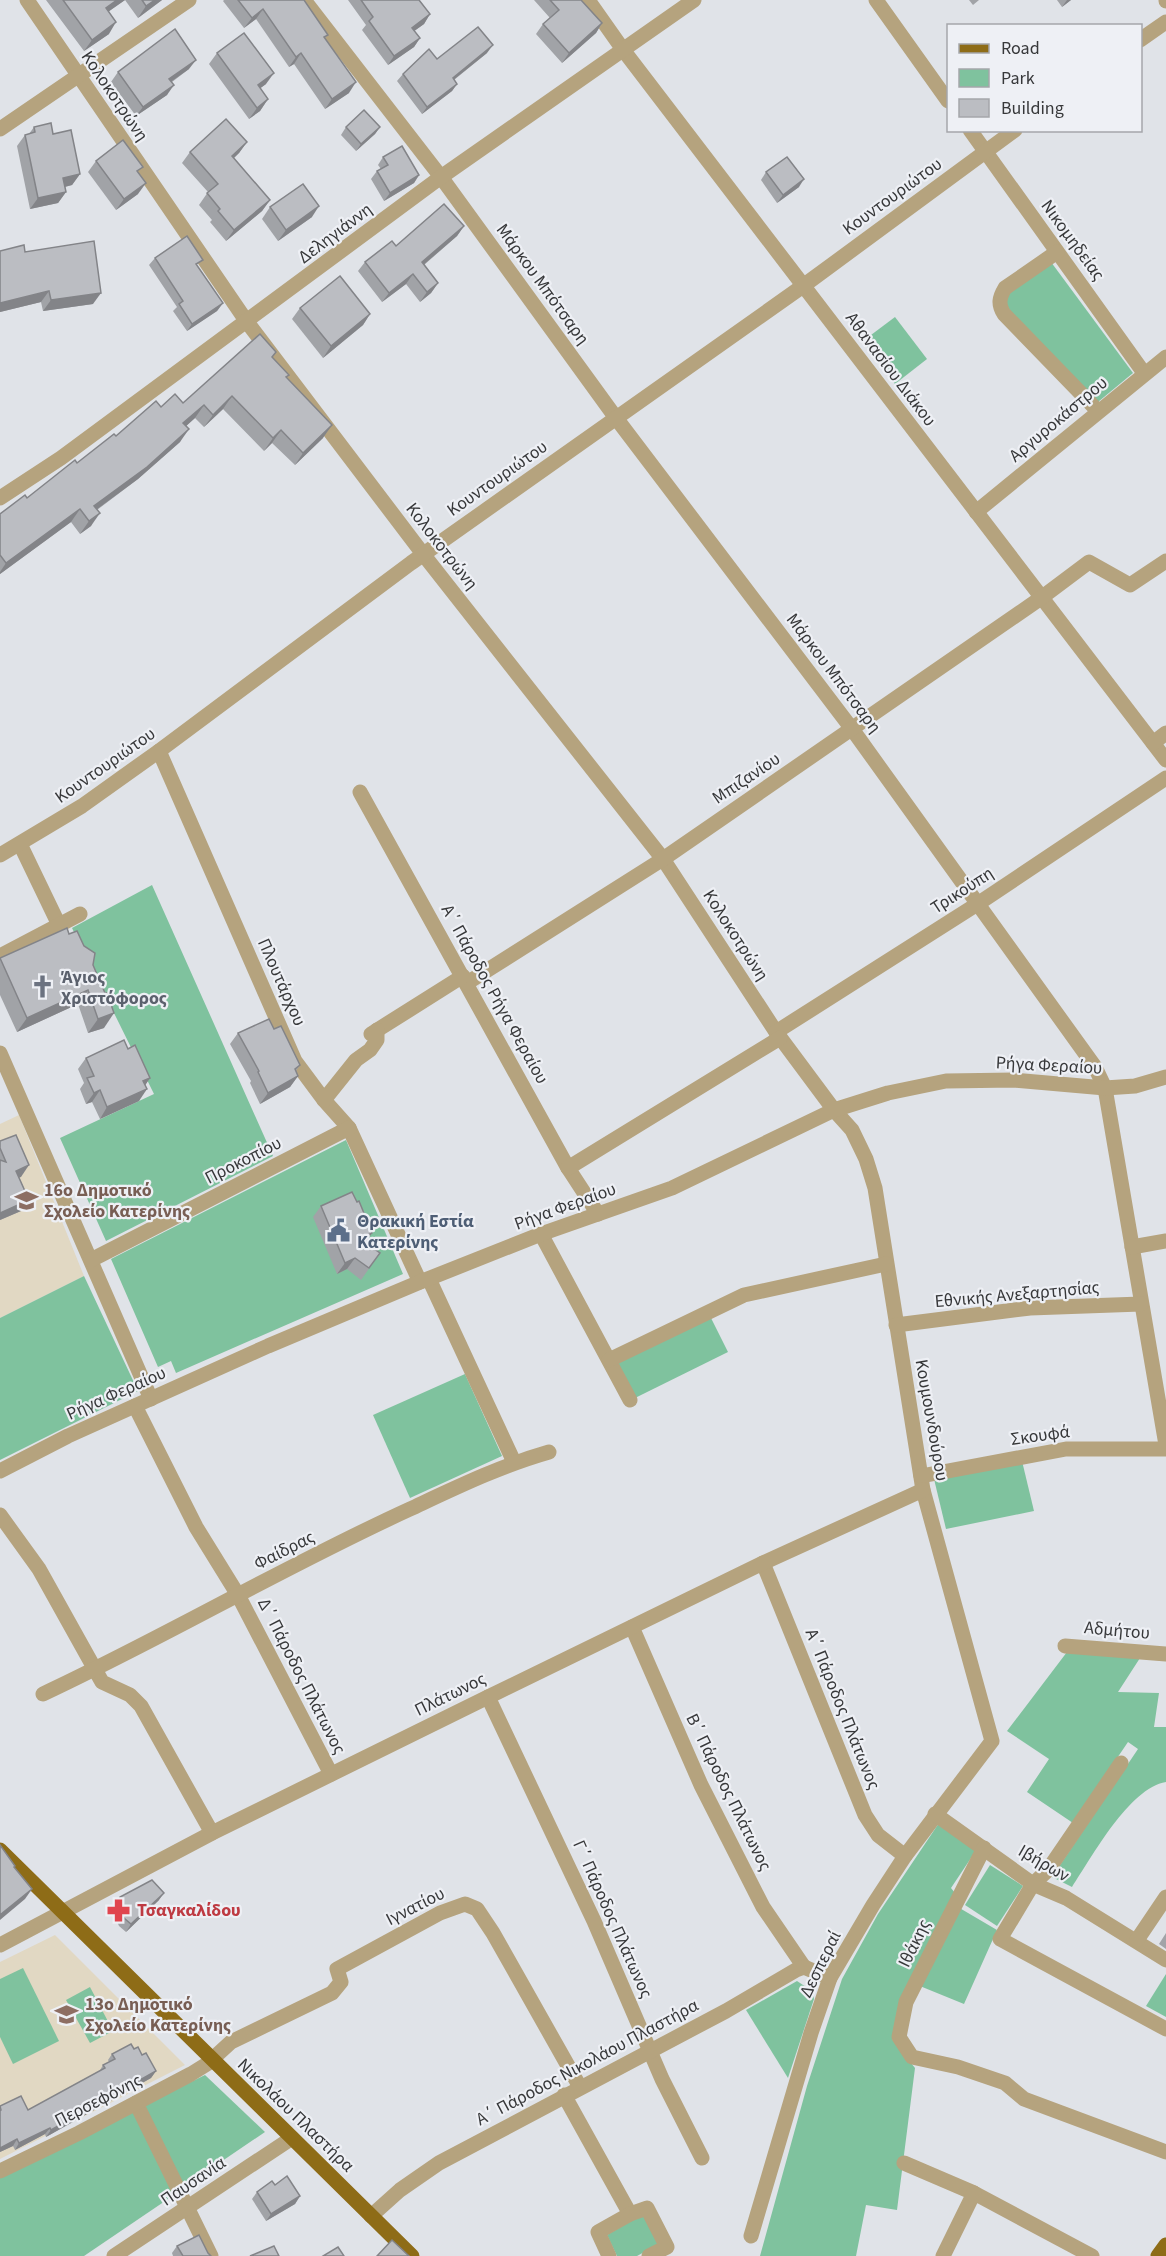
<svg xmlns="http://www.w3.org/2000/svg" width="1166" height="2256" font-family="'Source Sans 3',sans-serif">
  <rect width="100%" height="100%" fill="#e0e3e8"/>
  <g fill="#e1d8c3">
    <path d="M19 1115 84 1276 0 1318V1124Z"/>
    <path d="M55 1935 185 2065 0 2159V1962Z"/>
  </g>
  <g fill="#7fc29e">
    <path d="M1051 262 1133 373 1098 402 1010 311 1006 303 1007 295Z"/>
    <path d="M895 317 927 359 895 384 863 341Z"/>
    <path d="M152 885 273 1156 106 1241 60 1138 154 1094 72 928Z"/>
    <path d="M346 1140 403 1274 176 1373 171 1361 158 1367 111 1259Z"/>
    <path d="M84 1276 138 1391 0 1460V1318Z"/>
    <path d="M710 1316 728 1352 633 1399 614 1363Z"/>
    <path d="M465 1374 502 1456 410 1498 373 1415Z"/>
    <path d="M1022 1461 1034 1511 946 1529 934 1479Z"/>
    <path d="M1067 1652 1140 1658 1118 1692 1159 1693 1154 1727H1166V1782C1129 1788 1092 1857 1072 1887L1052 1877 1138 1749 1128 1742 1073 1823 1027 1792 1049 1759 1007 1731Z"/>
    <path d="M939 1823 977 1849 951 1888 955 1893 951 1903 997 1930 964 2004 910 1982 901 1997 892 2039 915 2068 897 2210 866 2205 856 2256H760L807 2086 842 1979 878 1914Z"/>
    <path d="M990 1865 1023 1886 997 1926 965 1905Z"/>
    <path d="M23 1968 59 2041 13 2064 0 2037V1979Z"/>
    <path d="M1166 1974V2017L1146 2006Z"/>
    <path d="M797 1981 812 1991 814 1999 788 2078 746 2010Z"/>
    <path d="M90 1987 113 2031 90 2043 66 2000Z"/>
    <path d="M205 2075 265 2132 184 2187 144 2105Z"/>
    <path d="M135 2111 174 2195 84 2256H0V2176Z"/>
    <path d="M643 2214 659 2244 637 2256H617L607 2235Z"/>
  </g>
  <g fill="none" stroke-linecap="round" stroke-linejoin="round">
    <g stroke="#b5a37e" stroke-width="15">
      <path d="M27 0 247 322 423 554 663 859 776 1032 834 1110 852 1130 866 1159 875 1188 923 1490 992 1741 905 1856 873 1905 830 1978 811 2033 751 2236"/>
      <path d="M304 0 441 177 616 418 852 729 1095 1067 1105 1088 1166 1445"/>
      <path d="M588 0 624 51 1166 760"/>
      <path d="M876 0 948 101"/>
      <path d="M1166 0V1"/>
      <path d="M1140 40 1166 22"/>
      <path d="M0 129 189 0"/>
      <path d="M970 130 1144 373"/>
      <path d="M1057 252 1005 288C999 298 998 304 1004 314L1098 411"/>
      <path d="M0 498 61 458 441 177 694 0"/>
      <path d="M976 512 1166 357"/>
      <path d="M1153 743 1166 733"/>
      <path d="M159 751 295 1061 324 1100 349 1128 420 1282"/>
      <path d="M360 792 568 1168 598 1214"/>
      <path d="M20 844 59 925"/>
      <path d="M0 855 82 806 159 751 411 563 803 286 1015 130"/>
      <path d="M0 956 80 914"/>
      <path d="M467 983 663 859 1041 598 1089 562 1130 585 1166 561"/>
      <path d="M776 1032 979 903 1166 778"/>
      <path d="M371 1034 463 976"/>
      <path d="M0 1053 151 1399"/>
      <path d="M324 1100 356 1060 370 1050 377 1040V1030"/>
      <path d="M568 1168 780 1038"/>
      <path d="M541 1234 630 1400"/>
      <path d="M1132 1247 1166 1241"/>
      <path d="M91 1260 349 1128"/>
      <path d="M429 1279 514 1462"/>
      <path d="M896 1325 1030 1308 1141 1304"/>
      <path d="M609 1360 744 1295 886 1264"/>
      <path d="M135 1406 196 1527 238 1595 331 1774"/>
      <path d="M0 1471 68 1436 268 1346 420 1282 541 1234 672 1188 834 1110 888 1093 946 1081 1014 1080 1105 1088 1135 1086 1166 1077"/>
      <path d="M921 1476 1066 1449H1166"/>
      <path d="M0 1515 39 1569 102 1682 130 1695 141 1706 212 1833"/>
      <path d="M763 1563 865 1815 878 1835 905 1856"/>
      <path d="M632 1627 701 1785 763 1907 804 1967"/>
      <path d="M1065 1646 1166 1654"/>
      <path d="M43 1694C167 1636 285 1566 410 1509 455 1488 500 1466 549 1452"/>
      <path d="M488 1697 594 1921 662 2079 702 2158"/>
      <path d="M1121 1763 1048 1870 1033 1884 1000 1939 1166 2029"/>
      <path d="M935 1814 1033 1884 1066 1898 1166 1960"/>
      <path d="M984 1848 906 2002 899 2037 912 2057 958 2067 1005 2083 1024 2099 1166 2152"/>
      <path d="M1137 1940 1166 1897"/>
      <path d="M0 1945 212 1833 488 1697 763 1563 923 1490"/>
      <path d="M564 2095 630 2214"/>
      <path d="M136 2103 211 2256"/>
      <path d="M904 2163 974 2193 1092 2256"/>
      <path d="M0 2171 79 2133 191 2074 207 2064 231 2042 332 1993 341 1982 337 1969 440 1913 465 1904 477 1909 493 1933 580 2087"/>
      <path d="M371 2216 400 2190 439 2163 726 2011 796 1970 804 1967 830 1978"/>
      <path d="M114 2256 292 2138"/>
      <path d="M609 2256 598 2232 630 2214 647 2208 667 2247 649 2256"/>
      <path d="M943 2256 974 2193"/>
    </g>
    <g stroke="#8e6c17" stroke-width="15">
      <path d="M0 1850 412 2256"/>
      <path d="M1158 2256 1166 2245"/>
    </g>
  </g>
  <g fill="#a1a3a7">
    <path d="M46 0H125L109 11V34L84 51Z"/>
    <path d="M125 0H162L138 18Z"/>
    <path d="M224 0H304L328 35 325 38 349 93 325 109 294 64 289 67 256 19 244 28 223 1Z"/>
    <path d="M348 0H419L430 14 424 24 414 31 420 38 414 47 388 65 362 30 366 25Z"/>
    <path d="M534 0H581L602 23 596 33 562 63 536 34 543 24 550 18Z"/>
    <path d="M969 0H979L973 5Z"/>
    <path d="M1057 0H1071L1062 7Z"/>
    <path d="M217 53 266 84 260 88 268 99 260 111 249 119 209 64Z"/>
    <path d="M487 53 454 80 457 84 452 91 422 114 397 81 403 74 437 59Z"/>
    <path d="M189 69 172 82 167 95 136 116 111 82 118 72Z"/>
    <path d="M34 127 53 134 80 174 72 185 65 187 66 192 58 203 30 209 17 146 25 135 29 134Z"/>
    <path d="M346 127H380L375 134 356 151 341 135Z"/>
    <path d="M247 142 239 153 234 158 270 200 262 211 226 241 210 222 212 220 199 205 208 192 182 163 190 152Z"/>
    <path d="M383 157 419 175 414 183 384 201 371 179 377 171 381 169 378 165Z"/>
    <path d="M96 161 139 173 138 194 116 210 88 172Z"/>
    <path d="M766 172 799 187 777 203 761 180Z"/>
    <path d="M270 207 312 217 278 241 262 219Z"/>
    <path d="M464 226 457 236 424 265 438 283 431 293 420 302 406 284 382 302 358 271 365 262 396 246Z"/>
    <path d="M0 251 25 252 93 304 43 311 41 302 0 312Z"/>
    <path d="M155 258 198 267 223 303 217 311 187 331 173 311 177 307 149 265Z"/>
    <path d="M300 308 370 314 363 325 323 358 292 319Z"/>
    <path d="M272 357 287 378 323 438 295 465 272 443 264 451 223 409 204 427 195 418 186 426 180 442 138 479 97 510 91 526 80 534 71 522 0 574V514L27 498 116 436 161 407 183 403Z"/>
    <path d="M69 934 93 965 105 993 104 1028 88 1033 78 1004 17 1032 0 995V958Z"/>
    <path d="M274 1029 300 1065 296 1071 298 1076 290 1087 260 1104 250 1083 251 1081 230 1044 238 1033Z"/>
    <path d="M128 1049 150 1078 145 1085 139 1101 100 1119 92 1102 86 1104 80 1089 84 1083 78 1069 86 1058Z"/>
    <path d="M0 1141 21 1177H19L29 1200 21 1211 0 1220Z"/>
    <path d="M321 1206 365 1243 380 1253 361 1280 347 1269 337 1274 313 1217Z"/>
    <path d="M120 1897 159 1900 126 1932 119 1926 113 1912 115 1904Z"/>
    <path d="M1166 1933V1949L1159 1944Z"/>
    <path d="M134 2049 142 2055 156 2071 151 2078 46 2137 45 2134 15 2150 13 2146 0 2152V2106L28 2110 99 2072 103 2065 109 2062 108 2060 112 2054Z"/>
    <path d="M275 2185 300 2196 295 2204 266 2221 252 2199 257 2192Z"/>
    <path d="M177 2246 208 2253 211 2256H173L172 2253Z"/>
  </g>
  <g fill="#838488">
    <path d="M117 0H125L98 19 106 8Z"/>
    <path d="M155 0H162L138 18 146 6Z"/>
    <path d="M1067 0H1071L1062 7Z"/>
    <path d="M263 9 256 19 244 28 252 18Z"/>
    <path d="M430 14 424 24 406 37 412 28Z"/>
    <path d="M116 22 109 34 84 51 92 40Z"/>
    <path d="M602 23 596 33 562 63 569 53Z"/>
    <path d="M420 38 414 47 388 65 394 56Z"/>
    <path d="M493 45 487 53 447 85 453 78Z"/>
    <path d="M301 53 294 64 289 67 296 57Z"/>
    <path d="M196 60 189 69 162 88 169 79Z"/>
    <path d="M274 73 266 84 250 96 258 85Z"/>
    <path d="M356 82 349 93 325 109 332 99Z"/>
    <path d="M457 84 452 91 422 114 427 107Z"/>
    <path d="M174 85 167 95 136 116 143 107Z"/>
    <path d="M268 99 260 111 249 119 257 108Z"/>
    <path d="M380 127 375 134 356 151 361 144Z"/>
    <path d="M247 142 239 153 224 167 232 156Z"/>
    <path d="M80 174 72 185 56 189 63 178Z"/>
    <path d="M419 175 414 183 384 201 390 193Z"/>
    <path d="M804 179 799 187 777 203 783 195Z"/>
    <path d="M146 183 138 194 116 210 124 199Z"/>
    <path d="M66 192 58 203 30 209 38 198Z"/>
    <path d="M270 200 262 211 226 241 234 230Z"/>
    <path d="M319 206 312 217 278 241 286 230Z"/>
    <path d="M464 226 457 236 415 272 422 262Z"/>
    <path d="M413 274 406 284 382 302 389 293Z"/>
    <path d="M438 283 431 293 420 302 427 292Z"/>
    <path d="M49 291 41 302 0 312V303Z"/>
    <path d="M101 293 93 304 43 311 51 300Z"/>
    <path d="M223 303 217 311 187 331 192 324Z"/>
    <path d="M370 314 363 325 323 358 331 346Z"/>
    <path d="M232 396 223 409 204 427 213 415Z"/>
    <path d="M204 405 195 418 175 436 183 423Z"/>
    <path d="M332 425 323 438 295 465 303 453Z"/>
    <path d="M189 429 180 442 138 479 85 518 94 506Z"/>
    <path d="M281 430 272 443 264 451 273 438Z"/>
    <path d="M80 509 71 522 0 574V572L6 563Z"/>
    <path d="M100 513 91 526 80 534 89 521Z"/>
    <path d="M88 990 78 1004 17 1032 27 1018Z"/>
    <path d="M114 1013 104 1028 88 1033 98 1019Z"/>
    <path d="M298 1076 290 1087 260 1104 268 1093Z"/>
    <path d="M150 1078 142 1090 143 1081Z"/>
    <path d="M147 1089 139 1101 100 1119 107 1107Z"/>
    <path d="M100 1090 92 1102 86 1104 94 1093Z"/>
    <path d="M29 1165 21 1177 8 1182 16 1171Z"/>
    <path d="M29 1200 21 1211 0 1220V1213Z"/>
    <path d="M372 1233 365 1244 360 1239Z"/>
    <path d="M355 1258 347 1269 337 1274 345 1263Z"/>
    <path d="M32 1889 25 1899 0 1920V1915Z"/>
    <path d="M164 1893 159 1900 126 1932 131 1924Z"/>
    <path d="M156 2071 151 2078 46 2137 51 2130Z"/>
    <path d="M50 2128 45 2134 15 2150 19 2143Z"/>
    <path d="M17 2139 13 2146 0 2152V2148Z"/>
    <path d="M300 2196 295 2204 266 2221 271 2214Z"/>
  </g>
  <g fill="#bbbdc2" stroke="#838488" stroke-width="1.5">
    <path d="M63 0H117L106 8 116 22 92 40Z"/>
    <path d="M142 0H155L146 6Z"/>
    <path d="M238 0H304L328 35 324 37 356 82 332 99 301 53 296 57 263 9 252 18Z"/>
    <path d="M361 0H419L430 14 412 28 420 38 394 56 369 21 373 17Z"/>
    <path d="M550 0H581L602 23 569 53 543 24 559 10Z"/>
    <path d="M478 27 493 45 453 78 457 84 427 107 403 74 429 49 437 59Z"/>
    <path d="M175 29 196 60 169 79 174 85 143 107 118 72Z"/>
    <path d="M244 33 274 73 258 85 268 99 257 108 217 53Z"/>
    <path d="M364 110 380 127 361 144 346 127Z"/>
    <path d="M226 119 247 142 232 156 270 200 234 230 218 211 220 209 207 193 218 184 190 152Z"/>
    <path d="M51 123 53 134 71 130 80 174 63 178 66 192 38 198 25 135 35 132 34 127Z"/>
    <path d="M123 140 143 167 137 171 146 183 124 199 96 161Z"/>
    <path d="M402 146 419 175 390 193 377 171 388 165 383 157Z"/>
    <path d="M787 157 804 179 783 195 766 172Z"/>
    <path d="M303 184 319 206 286 230 270 207Z"/>
    <path d="M444 204 464 226 422 262 438 283 427 292 413 274 389 293 365 262 392 241 396 246Z"/>
    <path d="M187 236 203 260 196 264 223 303 192 324 179 304 183 301 155 258Z"/>
    <path d="M94 241 101 293 51 300 49 291 0 303V251L24 245 25 252Z"/>
    <path d="M340 276 370 314 331 346 300 308Z"/>
    <path d="M260 334 276 352 272 357 289 375 286 377 332 425 303 453 281 430 273 438 232 396 213 415 204 405 183 423 189 429 147 467 94 506 100 513 89 521 80 509 6 563 0 555V514L25 495 27 498 75 460 77 463 114 434 116 436 156 401 161 407 175 394 183 403Z"/>
    <path d="M67 928 69 934 77 931 84 946 95 953 93 965 105 993H107L114 1013 98 1019 88 990 27 1018 0 958Z"/>
    <path d="M269 1019 274 1029 281 1026 300 1065 295 1069 298 1076 268 1093 258 1072 259 1071 238 1033Z"/>
    <path d="M124 1040 128 1049 135 1045 150 1078 143 1081 147 1089 107 1107 100 1090 94 1093 87 1078 94 1076 86 1058Z"/>
    <path d="M16 1135 29 1165 16 1171 29 1200 0 1213V1160L6 1162 0 1148V1141Z"/>
    <path d="M352 1192 357 1202 359 1201 372 1233 360 1239 380 1253 369 1268 355 1258 345 1263 321 1206Z"/>
    <path d="M0 1845 15 1866 14 1867 32 1889 0 1915Z"/>
    <path d="M152 1880 164 1893 131 1924 124 1918 118 1905 120 1897Z"/>
    <path d="M131 2044 134 2049 138 2047 142 2055 146 2053 156 2071 51 2130 50 2128 19 2143 17 2139 0 2148V2111L1 2110 0 2106 21 2096 28 2110 105 2068 103 2065 115 2059 112 2054Z"/>
    <path d="M287 2176 300 2196 271 2214 257 2192 272 2181 275 2185Z"/>
    <path d="M199 2235 208 2253 211 2256H183L177 2246Z"/>
    <path d="M392 2240 409 2256H377Z"/>
    <path d="M274 2246 279 2256H250Z"/>
    <path d="M338 2247 344 2256H323Z"/>
  </g>
  <defs>
    <symbol id="church-bare" viewBox="-9 -9 18 18"><path d="M-1.2-6h2.4v3.5h3.3v2.4h-3.3V6h-2.4V-.1h-3.3v-2.4h3.3Z" fill="#6b7280" stroke="#eef0f5" stroke-width="2.5" paint-order="stroke"/></symbol>
    <symbol id="school-bare" viewBox="-9 -9 18 18"><path d="M0-5L7-2L0 1L-7-2ZM-4 1L0 2.5L4 1V4Q0 6-4 4Z" fill="#8d6e63" stroke="#eef0f5" stroke-width="2.5" paint-order="stroke"/></symbol>
    <symbol id="civic-bare" viewBox="-9 -9 18 18"><path d="M-.6-6.5H3V-4.5H.6V-3L4-1V1h2V6H-6V1h2V-1L-.6-3ZM-1.2 2.5V6h2.4V2.5Z" fill="#5c6f8a" stroke="#eef0f5" stroke-width="2.5" paint-order="stroke"/></symbol>
    <symbol id="pharmacy-bare" viewBox="-9 -9 18 18"><path d="M-2-6h4v4h4v4h-4v4h-4v-4h-4v-4h4Z" fill="#e0444e" stroke="#eef0f5" stroke-width="2.5" paint-order="stroke"/></symbol>
  </defs>
  <g fill-rule="evenodd">
    <use href="#church-bare" x="26" y="970" width="33" height="33"/>
    <use href="#school-bare" x="10" y="1184" width="33" height="33"/>
    <use href="#civic-bare" x="322" y="1214" width="33" height="33"/>
    <use href="#pharmacy-bare" x="102" y="1894" width="33" height="33"/>
    <use href="#school-bare" x="50" y="1998" width="33" height="33"/>
  </g>
  <g text-anchor="middle" stroke-width="4.5" stroke-linejoin="round" paint-order="stroke">
    <g font-size="18" fill="#37383a" stroke="#eef0f5">
      <text transform="translate(115 96) rotate(56)" y="6">Κολοκοτρώνη</text>
      <text transform="translate(892 196) rotate(-36)" y="6">Κουντουριώτου</text>
      <text transform="translate(335 233) rotate(-37)" y="6">Δεληγιάννη</text>
      <text transform="translate(1073 240) rotate(54)" y="6">Νικομηδείας</text>
      <text transform="translate(543 284) rotate(54)" y="6">Μάρκου Μπότσαρη</text>
      <text transform="translate(891 369) rotate(53)" y="6">Αθανασίου Διάκου</text>
      <text transform="translate(1058 419) rotate(-40)" y="6">Αργυροκάστρου</text>
      <text transform="translate(497 478) rotate(-35)" y="6">Κουντουριώτου</text>
      <text transform="translate(442 546) rotate(52)" y="6">Κολοκοτρώνη</text>
      <text transform="translate(834 673) rotate(53)" y="6">Μάρκου Μπότσαρη</text>
      <text transform="translate(105 765) rotate(-35)" y="6">Κουντουριώτου</text>
      <text transform="translate(746 778) rotate(-34)" y="6">Μπιζανίου</text>
      <text transform="translate(962 890) rotate(-33)" y="6">Τρικούπη</text>
      <text transform="translate(736 935) rotate(57)" y="6">Κολοκοτρώνη</text>
      <text transform="translate(282 982) rotate(66)" y="6">Πλουτάρχου</text>
      <text transform="translate(495 994) rotate(61)" y="6">Α΄ Πάροδος Ρήγα Φεραίου</text>
      <text transform="translate(1049 1065) rotate(3)" y="6">Ρήγα Φεραίου</text>
      <text transform="translate(243 1160) rotate(-27)" y="6">Προκοπίου</text>
      <text transform="translate(565 1206) rotate(-20)" y="6">Ρήγα Φεραίου</text>
      <text transform="translate(1017 1294) rotate(-5)" y="6">Εθνικής Ανεξαρτησίας</text>
      <text transform="translate(116 1393) rotate(-24)" y="6">Ρήγα Φεραίου</text>
      <text transform="translate(932 1420) rotate(80)" y="6">Κουμουνδούρου</text>
      <text transform="translate(1040 1435) rotate(-8)" y="6">Σκουφά</text>
      <text transform="translate(284 1550) rotate(-27)" y="6">Φαίδρας</text>
      <text transform="translate(1117 1630) rotate(5)" y="6">Αδμήτου</text>
      <text transform="translate(302 1676) rotate(63)" y="6">Δ΄ Πάροδος Πλάτωνος</text>
      <text transform="translate(450 1694) rotate(-26)" y="6">Πλάτωνος</text>
      <text transform="translate(843 1709) rotate(68)" y="6">Α΄ Πάροδος Πλάτωνος</text>
      <text transform="translate(729 1792) rotate(64)" y="6">Β΄ Πάροδος Πλάτωνος</text>
      <text transform="translate(1044 1863) rotate(30)" y="6">Ιβήρων</text>
      <text transform="translate(415 1906) rotate(-27)" y="6">Ιγνατίου</text>
      <text transform="translate(613 1919) rotate(66)" y="6">Γ΄ Πάροδος Πλάτωνος</text>
      <text transform="translate(914 1943) rotate(-64)" y="6">Ιθάκης</text>
      <text transform="translate(820 1964) rotate(-64)" y="6">Δεσπεραί</text>
      <text transform="translate(587 2062) rotate(-28)" y="6">Α΄ Πάροδος Νικολάου Πλαστήρα</text>
      <text transform="translate(98 2100) rotate(-27)" y="6">Περσεφόνης</text>
      <text transform="translate(296 2115) rotate(44)" y="6">Νικολάου Πλαστήρα</text>
      <text transform="translate(193 2181) rotate(-34)" y="6">Παυσανία</text>
    </g>
    <g font-size="18" font-weight="bold" fill="#5b616d" stroke="#eef0f5" text-anchor="start">
      <text x="61" y="983">Άγιος<tspan x="61" dy="21">Χριστόφορος</tspan></text>
    </g>
    <g font-size="18" font-weight="bold" fill="#785e54" stroke="#eef0f5" text-anchor="start">
      <text x="44" y="1196">16ο Δημοτικό<tspan x="44" dy="21">Σχολείο Κατερίνης</tspan></text>
      <text x="85" y="2010">13ο Δημοτικό<tspan x="85" dy="21">Σχολείο Κατερίνης</tspan></text>
    </g>
    <g font-size="18" font-weight="bold" fill="#4e5e75" stroke="#eef0f5" text-anchor="start">
      <text x="357" y="1227">Θρακική Εστία<tspan x="357" dy="21">Κατερίνης</tspan></text>
    </g>
    <g font-size="18" font-weight="bold" fill="#be3a42" stroke="#eef0f5" text-anchor="start">
      <text x="137" y="1916">Τσαγκαλίδου</text>
    </g>
  </g>
  <rect x="947" y="24" width="195" height="108" fill="#eef0f5" stroke="#a5a6aa" stroke-width="1.5"/>
  <rect x="959" y="44" width="30" height="9" fill="#8e6c17" stroke="#a5a6aa" stroke-width="1.5"/>
  <text x="1001" y="54" font-size="18" fill="#37383a">Road</text>
  <rect x="959" y="69" width="30" height="18" fill="#7fc29e" stroke="#a5a6aa" stroke-width="1.5"/>
  <text x="1001" y="84" font-size="18" fill="#37383a">Park</text>
  <rect x="959" y="99" width="30" height="18" fill="#bbbdc2" stroke="#a5a6aa" stroke-width="1.5"/>
  <text x="1001" y="114" font-size="18" fill="#37383a">Building</text>
</svg>
